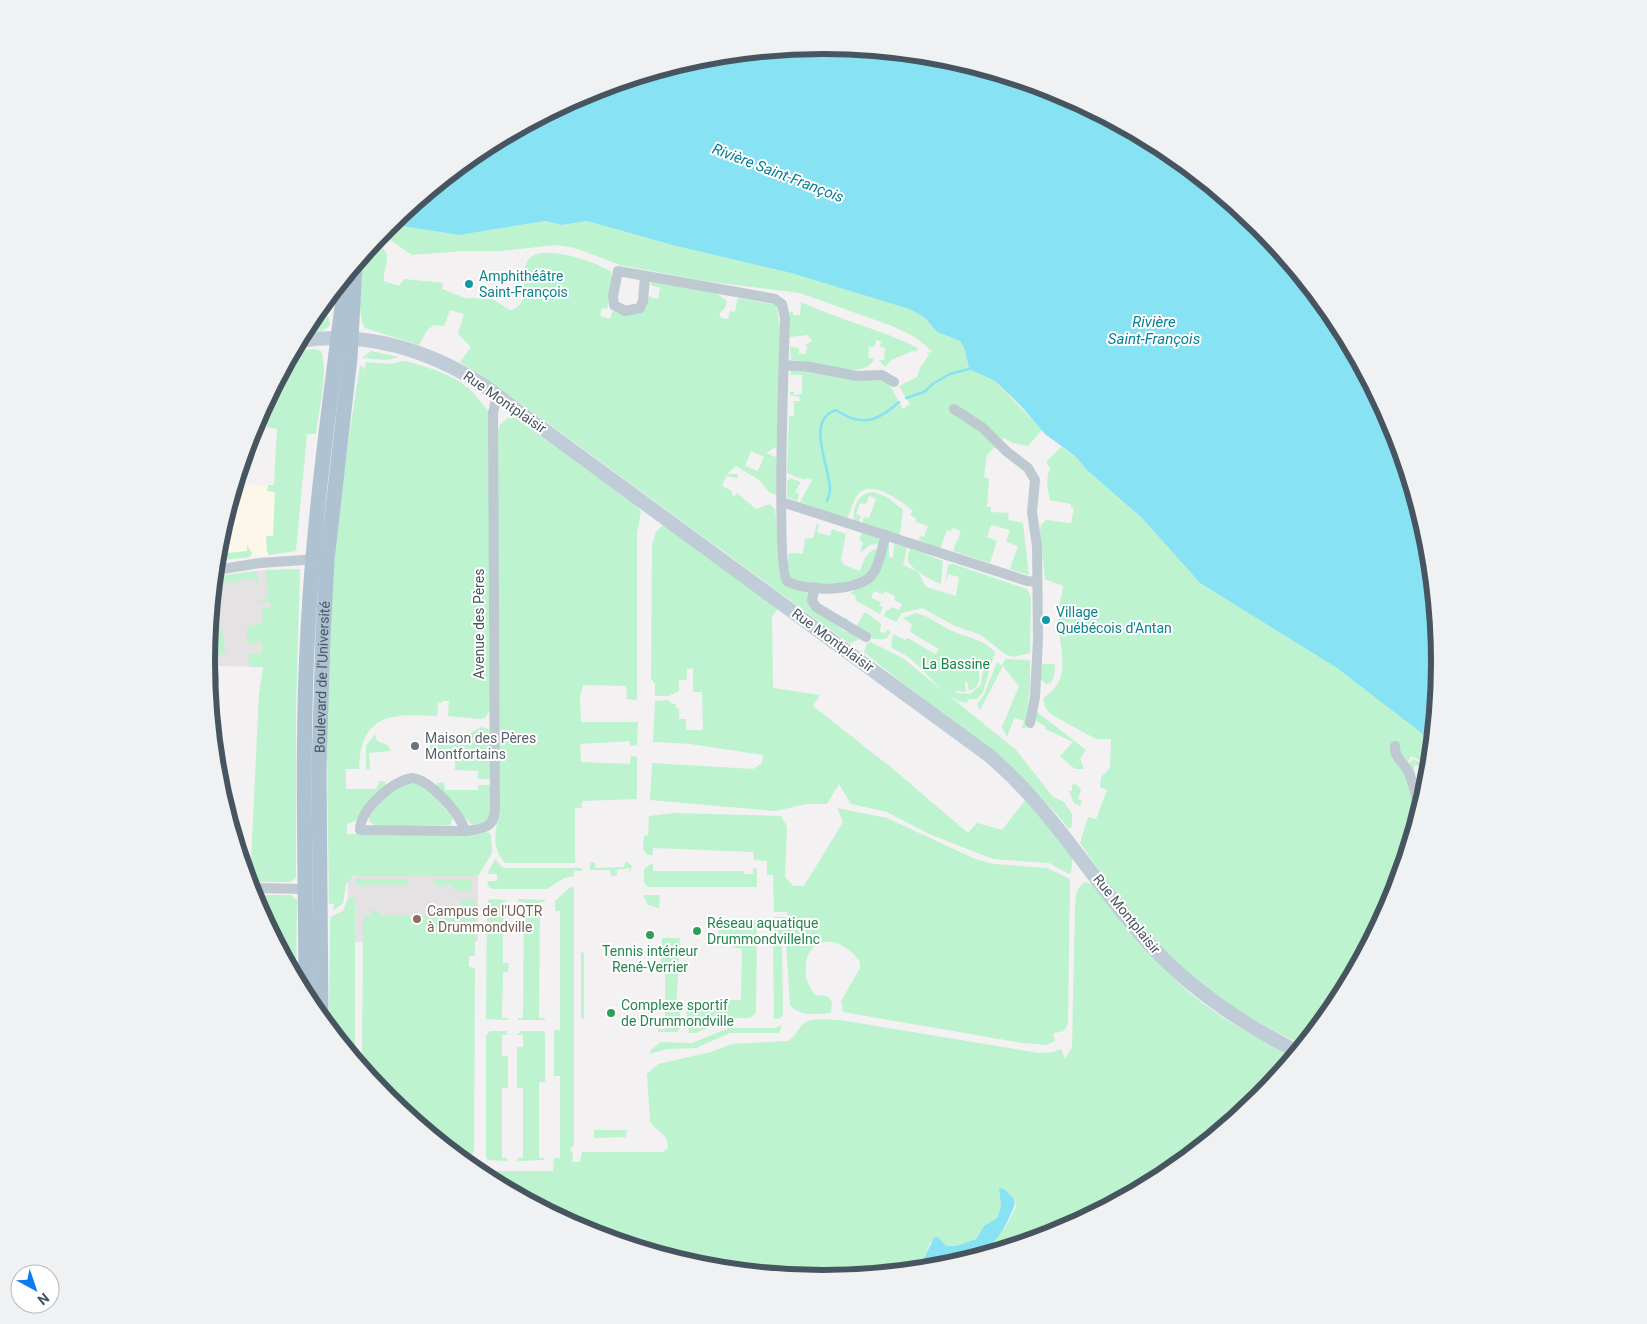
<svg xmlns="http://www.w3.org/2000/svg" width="1647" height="1324" font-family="Roboto,sans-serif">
  <rect width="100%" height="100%" fill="#f3f1f1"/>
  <path fill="#fdf7ea" d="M236 484 275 486 273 536H266L269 555 216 561 218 541Z"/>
  <g fill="#e4e2e3">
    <path d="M267 570 272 613 263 667 218 666 211 616 215 578 224 575Z"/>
    <path d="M357 876H478V941L355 942V897L348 898V881Z"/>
  </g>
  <g fill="#bdf3cf" fill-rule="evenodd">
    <path d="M545 221 562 225 587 221 676 246 791 273 909 309 924 317 937 332 960 341 965 350 969 369 995 381 1042 430 1028 446 1013 443 1004 438 987 455 984 477 989 479 987 507H991V512L1009 513 1008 520 1023 523 1029 575 1010 569 1018 546 1006 542 1010 530 991 525 987 537 997 541 990 563 953 551 961 531 953 528 951 531 947 530 940 549 919 540 920 536 924 537 928 526 916 522V518L910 515 913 511C903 503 873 478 858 494 852 501 852 512 846 519L800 502 812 480 805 478 804 480 787 473 789 417 794 415V401H800L799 397 790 395V392H794V395L802 394V375H791L790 369 877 378 889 384 903 409 910 404 899 386 917 377 920 368 929 355 926 353 933 352 915 337 892 326 800 293 705 281 620 265 575 248 555 245 500 251H462L412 255 387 238 378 237 389 224 459 235Z"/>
    <path d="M372 245C397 249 383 264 384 281L399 286 404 279 443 283 442 289 465 298 492 299 510 310C532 306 520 278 526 264 535 239 595 262 610 271L613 280 607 309 602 308 600 316 610 319 613 310 609 309 612 306 616 312 627 316 646 309 647 296 658 299 660 288 650 285 652 281 716 293 727 301 725 308 719 314 721 318 728 319 730 311 735 312 738 298 777 305 780 335 779 445 766 453 778 458 776 495 770 493 759 480 736 466 727 474H738L737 478 726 476 722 486 732 491V495L735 496 737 493 756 509 770 504 775 509 782 577 811 589 810 605 844 631 858 635 859 639 850 644 519 402 460 362 471 347 458 334 464 314 450 310 444 326 434 325 427 330 419 345 365 328C357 317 358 266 364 254 366 251 369 247 372 245ZM751 451 764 457 758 471 745 466Z"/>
    <path d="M1289 261 1337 319 1340 325 1299 285Z"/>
    <path d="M801 302C839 320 880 329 918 348L916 352 913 351 891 360 885 367 879 360H884L885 348 880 347 881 341 876 340 875 347H869L868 358 874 359C865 382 811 361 791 360L790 347 799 348V354H806V349H808L806 345 812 341 808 335 789 337 790 312 793 311V315H800Z"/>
    <path d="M322 306 329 319 330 325 322 331 303 333Z"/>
    <path d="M313 349 321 351C329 372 318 411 316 434H307L296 551 269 555 267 552 266 536H273L275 492 267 491 268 485H274L277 429 267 427 266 402 293 351Z"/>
    <path d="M371 351 399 357 387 360 362 358Z"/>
    <path d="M405 361C427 367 449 373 467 387 475 393 481 404 489 411L490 710 485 718 480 719 448 716 449 701H442V703H438L437 716C391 714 361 713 359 769H346V789H376L380 781H384L386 784 355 821 347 824V834H477L488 832 491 834 492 853 478 876H354L346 884 343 903 333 911 334 904H329C328 801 324 697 331 594 337 517 348 441 360 365L364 368 362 381 366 362 389 364Z"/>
    <path d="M511 415 636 505 641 511 637 533V700L627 699 626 686 583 685 580 697 581 722H638L637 745 630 746V741L580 744 581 762 630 764 631 756 637 757V799L582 801V808H575V863H505C492 849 494 830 500 813L497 432 500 425Z"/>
    <path d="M1061 447 1075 456 1088 471 1142 518 1200 583 1337 668 1433 742 1430 765 1411 756 1405 767 1413 759 1430 767 1429 783 1393 898 1336 1005 1303 1045C1249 1021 1198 987 1156 944 1127 914 1104 877 1080 843L1088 817 1096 819 1107 790 1100 787 1101 777 1110 768 1111 739H1096L1052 715 1045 707 1043 698C1075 679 1058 648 1058 617 1058 607 1062 596 1063 586L1045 579 1040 531 1041 525 1046 520 1071 523 1074 508 1071 507V504L1050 500C1047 488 1046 479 1050 468L1046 462ZM1424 765 1426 786 1416 787 1414 766Z"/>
    <path d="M790 478 801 482 795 492 799 494 797 501 787 497V482Z"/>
    <path d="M873 492 887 497 903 510 900 534 898 535 862 523 864 517 869 518 876 499 869 496 866 504 860 503 856 514 861 516 859 522 853 519C854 506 858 493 873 492Z"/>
    <path d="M817 524H819L817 532 830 536 832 529 846 534 841 560 844 565 860 571C864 559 866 552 879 548 876 556 875 568 870 574 856 591 809 583 790 581L787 565 789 553 803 554 805 539 813 538Z"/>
    <path d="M662 526H665L778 608 772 617 773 688 820 695 813 706 893 769 968 833 977 823 1002 830 1026 799 1073 856 1071 872 1069 874 1049 863 993 859 929 834 887 812 851 804 839 784 827 804H807L775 811 650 800 652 763 753 769 762 763 763 755 690 744 653 742 655 701 668 700 672 704H676V708H679V719H686V730H703L702 692H693V668L687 669V680H679V691L669 696H655V684L651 679 652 545 656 532Z"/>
    <path d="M862 533 878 538 880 544 870 545 860 553 863 543 859 539Z"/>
    <path d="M889 543V557L893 558 894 544 907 547 903 565 918 572 926 587 956 596 959 577 948 574 945 584 948 565 953 564 1027 589 1031 597 1030 653 1013 657 1005 654 981 635 953 625 922 608 902 613 896 622 884 616 887 609 890 610 891 607 899 610 902 604 894 600 895 596 884 591 883 594 874 591 871 598 881 602 879 605 883 607 880 614 855 600 856 596 850 593 866 584Z"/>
    <path d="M247 545 252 553 250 557 216 561 217 554 247 551Z"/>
    <path d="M910 548 943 561 941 584C933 581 910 569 908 560 907 557 909 552 910 548Z"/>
    <path d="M300 569 296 711V878L290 882H250L259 694 263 667H250L248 655 262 653V642L247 644V627L262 623 264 615 261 609 271 607 270 601 260 603 259 600 268 598 266 570Z"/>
    <path d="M256 571 258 585 254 578 238 581 236 587 235 581 218 583V591H213L216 577Z"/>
    <path d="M213 600H216L220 622 212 625Z"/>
    <path d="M865 612 881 624 880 632 885 633 887 630 891 632 886 639H874L843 620 845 617 856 627Z"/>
    <path d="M916 613C930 616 939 625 952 631 968 638 983 639 995 652L983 692 977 699H969L967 703C947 702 924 668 908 657 903 653 896 651 891 647L893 634 905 640 908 638 935 654 939 649 910 632 912 624 903 618ZM979 663 983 670 981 685 970 694 956 693 957 691 966 692 965 682H967L969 691C984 685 978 674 979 663Z"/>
    <path d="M221 626 226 653 217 655 213 628Z"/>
    <path d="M871 642 904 659 1016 750 1053 797 1064 802 1072 814V826L1069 829C1012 757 933 710 864 652L867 643Z"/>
    <path d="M1005 659 1030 660V687L1025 729 1022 728 1024 721 1014 718 1007 737 1002 727 1019 686 1003 666 980 710 977 704 984 695 997 662 1002 666Z"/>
    <path d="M1045 664H1055L1054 676 1051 683 1046 684 1041 680V665Z"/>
    <path d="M1036 711 1086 750 1080 759 1084 769H1075L1060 756 1073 742 1045 729V726L1033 719Z"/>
    <path d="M481 727 488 729 490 733 492 779H478V771L455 770V750H430V744L450 745Z"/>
    <path d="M375 734 377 741 387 745 391 751 369 753 370 769H366V746Z"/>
    <path d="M407 782 427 787 453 818 450 825 376 826 369 821V815L395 787Z"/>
    <path d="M444 782 445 790H478V785H491L492 806 487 823 473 825 468 821 437 788V783Z"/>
    <path d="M1076 784 1081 789 1078 799 1082 801 1080 806 1074 803 1069 791H1072V785Z"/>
    <path d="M837 808 887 818 975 859 994 864 1047 868 1070 879 1068 1022C1066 1032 1062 1032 1053 1033L1055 1041 1046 1045 1022 1043 843 1012 841 1001 860 968V962C840 932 801 934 806 977 807 983 812 990 815 995L827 996 832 1002 831 1013C816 1014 800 1017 790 1005L786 942 782 941 783 1015 779 1019H774L773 942H766V936L774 935V917H788L787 912H774L773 875H767V861L754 860 753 852 653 848V855H647L643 849 644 836 648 835 649 816 673 813 781 816 787 827 785 877 793 886H804L843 822Z"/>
    <path d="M495 859 502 867 506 868H582V871H574V876L564 878 547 889H492L489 887 487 881H497V874H487Z"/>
    <path d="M595 862V868L624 867 625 862H627L632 866 629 875 630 868 617 870V876H611L610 870H590V863Z"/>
    <path d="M651 864H653V871H744V874H753V868L757 869V887H648L644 882V869Z"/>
    <path d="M355 879H408V885H356Z"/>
    <path d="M435 879 472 880V891H455L452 885H434Z"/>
    <path d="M1086 882 1093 885C1121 922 1150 957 1184 988 1216 1017 1256 1037 1293 1058L1260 1098 1166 1175 1059 1232 967 1260 1005 1228 1016 1207 1015 1201 1002 1188 999 1189 1001 1207 997 1218 984 1226 976 1239 956 1246H946L938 1237 930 1243 925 1256 914 1270 823 1279 703 1267 587 1232 476 1171H553L554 1158H560V1076H554V1030H560V911H555V901L569 888 574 887V1145L570 1150 573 1153 572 1162H580L582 1152H662L668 1149C669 1133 657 1133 650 1121L647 1074 658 1064 711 1052 732 1044 788 1041C795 1037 796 1032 801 1026 809 1016 829 1020 840 1020L1039 1053 1053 1052 1061 1049 1065 1059 1072 1047 1075 908C1076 897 1075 887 1086 882Z"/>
    <path d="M262 895H291L297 900 296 978 262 913Z"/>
    <path d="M643 895H660L659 908 648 905Z"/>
    <path d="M355 897V1059L329 1027 330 917 343 911 348 898Z"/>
    <path d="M461 899H475V956H469V967L475 968 474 1151 468 1159H461L387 1098 362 1068 363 918 371 915V910L378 911 379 916 461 915Z"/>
    <path d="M489 899 508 900 503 902V963H509L508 972H503L502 1018H508V1020L486 1019 487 904Z"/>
    <path d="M518 899 545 900V902H540L539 1018H545V1020H518V1018H523L524 902H518Z"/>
    <path d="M743 918H752L757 922 756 1013 750 1018H729L696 1033H689L686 1010H698L697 1001 741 1000 742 949 733 947 734 941 718 940 719 925H743Z"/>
    <path d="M662 938H680L676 1010H680V1028L677 1032H658V1029H665V965L661 964Z"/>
    <path d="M581 952 584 953V1020L581 1016Z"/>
    <path d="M782 1025 779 1033H730L696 1048 667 1049 650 1054 651 1050 661 1042 692 1043 729 1028H775Z"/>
    <path d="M490 1031H506L508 1035H502V1056H508V1088H502V1158H507V1161L488 1160 486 1158V1036Z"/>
    <path d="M521 1031H542L545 1033V1082H539V1158H544V1160L518 1161 517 1158H523V1088H517V1047H523V1035H517Z"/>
    <path d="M594 1130H627L626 1137 594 1138Z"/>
  </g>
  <g fill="#87e2f3">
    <path d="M823 45 944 57 1060 92 1167 149 1260 226 1289 261 1299 285 1340 325 1394 426 1429 542 1440 662 1433 742 1337 668 1200 583 1142 518 1088 471 1075 456 1045 434 1021 406 995 381 969 369 965 350 960 341 937 332 924 317 909 309 791 273 676 246 587 221 562 225 545 221 459 235 389 224 481 149 588 92 703 57Z"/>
    <path d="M1002 1188C1018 1201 1017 1201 1009 1218 992 1259 953 1266 914 1270L925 1256 934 1238 938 1237 946 1246H956L976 1239 984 1226 997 1218 1001 1207 999 1189Z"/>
  </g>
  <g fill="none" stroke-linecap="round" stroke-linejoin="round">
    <g stroke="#87e2f3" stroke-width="2.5">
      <path d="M906 398 924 392 934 383 950 374 969 369"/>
      <path d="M827 501C828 498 830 494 830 490 831 469 804 420 836 410 861 427 877 422 899 402"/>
    </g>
    <g stroke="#bec9d1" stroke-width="10">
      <path d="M645 276 643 301 640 308 625 311 614 305 613 296 618 271 759 296 775 299 782 304 785 318C784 353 776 567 787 581 805 592 863 593 874 572 880 562 882 547 886 535"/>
      <path d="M784 365 810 367 857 376 882 375 894 382"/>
      <path d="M954 409 983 428 1006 451 1028 468 1035 480 1032 512 1037 546 1038 639 1035 697 1030 723"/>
      <path d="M782 502 1027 581 1037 582"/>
      <path d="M216 570 260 563 318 559"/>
      <path d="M815 587 812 600 816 607 866 637"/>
      <path d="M209 641 214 677 213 729"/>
      <path d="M1395 746C1394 757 1403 762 1408 771 1414 782 1415 797 1420 809"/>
      <path d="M412 778C430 780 460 813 465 831L360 830C360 809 393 781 412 778Z"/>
      <path d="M465 831C481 829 494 829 495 810L493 413 497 395"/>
      <path d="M250 888 306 889"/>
    </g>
    <path stroke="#c0cdd9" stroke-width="14" d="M299 341C364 330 429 350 483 385L987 754C1050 806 1090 877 1144 938 1187 987 1240 1023 1298 1052"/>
    <g stroke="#afc2d1" stroke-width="15">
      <path d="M306 997C306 875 301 752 308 630 314 512 331 394 346 276"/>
      <path id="s1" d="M321 1018 319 768 323 636 327 560 350 358 355 264"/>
    </g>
  </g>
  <g fill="#0f9aa8" stroke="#fff" stroke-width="2">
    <circle cx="469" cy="284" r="5"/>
    <circle cx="1046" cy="620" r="5"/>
  </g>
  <circle fill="#6b7280" stroke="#fff" stroke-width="2" cx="415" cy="746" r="5"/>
  <circle fill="#8d6e63" stroke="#fff" stroke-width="2" cx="417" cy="919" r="5"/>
  <g fill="#2e9e5b" stroke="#fff" stroke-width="2">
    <circle cx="697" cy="931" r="5"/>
    <circle cx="650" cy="935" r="5"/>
    <circle cx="611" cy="1013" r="5"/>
  </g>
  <g text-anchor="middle" stroke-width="4" stroke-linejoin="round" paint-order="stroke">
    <g font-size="14" fill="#0d838f" stroke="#fff" text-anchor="start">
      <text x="479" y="281">Amphithéâtre<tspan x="479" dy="16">Saint-François</tspan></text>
      <text x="1056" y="617">Village<tspan x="1056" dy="16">Québécois d'Antan</tspan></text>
    </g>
    <g font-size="14" fill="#475560" stroke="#fff">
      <text transform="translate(505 402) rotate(35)" y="5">Rue Montplaisir</text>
      <text transform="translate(479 624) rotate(-90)" y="5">Avenue des Pères</text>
      <text transform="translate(833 640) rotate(36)" y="5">Rue Montplaisir</text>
      <text dy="5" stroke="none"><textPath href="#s1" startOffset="341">Boulevard de l'Université</textPath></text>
      <text transform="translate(1127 914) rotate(51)" y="5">Rue Montplaisir</text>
    </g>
    <g font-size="14" fill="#118846" stroke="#fff">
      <text x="956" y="669">La Bassine</text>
    </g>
    <g font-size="14" fill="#5b616d" stroke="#fff" text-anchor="start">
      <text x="425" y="743">Maison des Pères<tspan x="425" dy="16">Montfortains</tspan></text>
    </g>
    <g font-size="14" fill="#785e54" stroke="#fff" text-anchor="start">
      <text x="427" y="916">Campus de l'UQTR<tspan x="427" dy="16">à Drummondville</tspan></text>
    </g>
    <g font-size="14" fill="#27864d" stroke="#fff" text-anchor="start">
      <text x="707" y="928">Réseau aquatique<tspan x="707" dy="16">DrummondvilleInc</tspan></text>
      <text x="650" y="956" text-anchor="middle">Tennis intérieur<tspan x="650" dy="16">René-Verrier</tspan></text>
      <text x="621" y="1010">Complexe sportif<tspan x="621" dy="16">de Drummondville</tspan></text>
    </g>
    <g font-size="15" font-style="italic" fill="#057f97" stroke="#fff">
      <text transform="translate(778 173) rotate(21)" y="5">Rivière Saint-François</text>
      <text x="1154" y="327">Rivière<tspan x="1154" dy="17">Saint-François</tspan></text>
    </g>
  </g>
  <path d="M0 0H1647V1324H0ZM215 662a608 608 0 1 1 1216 0a608 608 0 1 1-1216 0Z" fill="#f0f1f2" fill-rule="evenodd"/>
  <path fill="none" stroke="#475560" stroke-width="6" d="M215 662a608 608 0 1 1 1216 0a608 608 0 1 1-1216 0Z"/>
  <g transform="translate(35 1289) rotate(140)"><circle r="24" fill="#ffffff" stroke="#b5bbbf"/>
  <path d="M0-4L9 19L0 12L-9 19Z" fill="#0c7cf2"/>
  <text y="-8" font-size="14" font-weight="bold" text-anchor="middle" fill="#475560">N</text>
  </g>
</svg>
